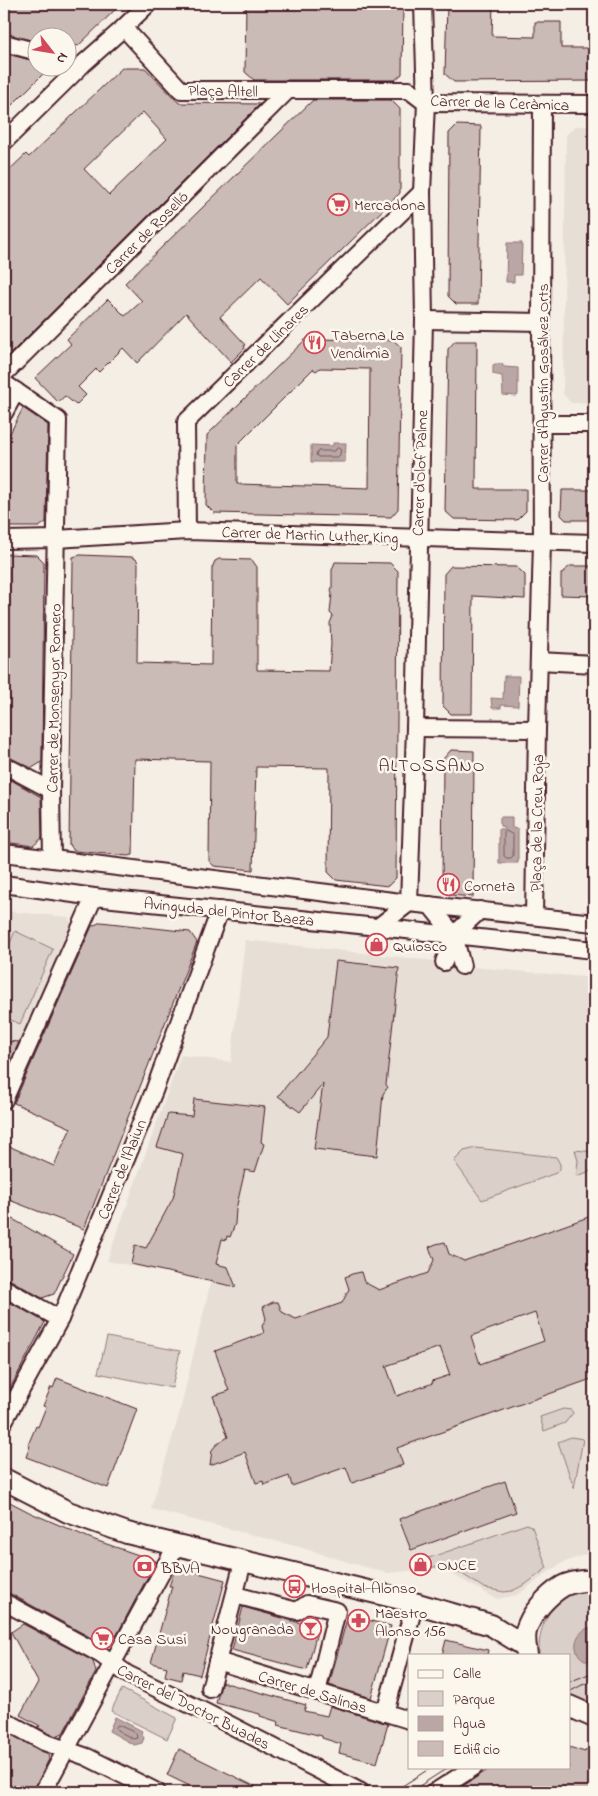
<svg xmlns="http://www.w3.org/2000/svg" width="598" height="1796" font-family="'Indie Flower',sans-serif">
  <rect width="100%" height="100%" fill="#f4eee4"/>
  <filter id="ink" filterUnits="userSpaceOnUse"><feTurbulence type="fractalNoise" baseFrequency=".02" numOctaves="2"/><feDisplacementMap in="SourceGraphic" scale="10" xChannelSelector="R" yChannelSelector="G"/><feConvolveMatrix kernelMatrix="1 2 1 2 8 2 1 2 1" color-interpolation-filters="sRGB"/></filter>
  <g filter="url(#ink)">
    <g fill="#e7dfd6">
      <rect x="561" y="4" width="33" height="5"/>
      <path d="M575 126H594V404L571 403 563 394 566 135Z"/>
      <path d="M4 911 68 917 73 927 4 1086Z"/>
      <path d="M245 940 444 962 462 966 594 978V1552L586 1554 560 1564 517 1595 497 1599 440 1568 388 1573 358 1565 299 1547 151 1509 179 1415 211 1281 107 1261 181 1055 231 1062Z"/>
    </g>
    <g fill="#dbd0c9" stroke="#92787a">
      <path d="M15 931 53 949 20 1024 4 1017V958Z"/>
      <path d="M476 1148 556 1157 560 1164V1169L556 1173 482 1200 454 1161 464 1151Z"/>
      <path d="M575 1150 594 1152V1170L576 1176 578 1161Z"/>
      <path d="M107 1337 180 1351 172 1388 98 1373Z"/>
      <path d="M563 1409 571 1410 573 1413 565 1423 544 1431 540 1417Z"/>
      <path d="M571 1437 583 1439 574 1488 558 1442Z"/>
      <path d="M527 1524 532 1527 547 1568 526 1584 512 1591 504 1592 484 1588 462 1574 436 1567H426L420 1561Z"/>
      <path d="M594 1591V1706L569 1695V1655H539C538 1630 547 1606 570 1594 577 1591 587 1592 594 1591Z"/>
      <path d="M122 1689 177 1718 167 1739 111 1711Z"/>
    </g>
    <g fill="#baa7a5" stroke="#8d7174">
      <path d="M507 243H522L521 275H514V282H506Z"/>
      <path d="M495 364H502L504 367 518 368V394L517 396 503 395 502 376 493 374V365Z"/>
      <path d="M333 443H346L345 462H311V445L333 446Z"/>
      <path d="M504 676H519L518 706 501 705V708H492L491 698 503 699Z"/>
      <path d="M500 817H512V828L518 829V863H499V829H504V827L500 826Z"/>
      <path d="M588 1628H594V1662C573 1662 569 1636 588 1628Z"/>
      <path d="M115 1717 142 1731 141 1733 144 1738 142 1743 134 1745 109 1731Z"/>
    </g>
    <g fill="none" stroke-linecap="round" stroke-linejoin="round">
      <g stroke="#77555c" stroke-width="1">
        <path d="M338 448 341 450 339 457H318L316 455 318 451H333Z"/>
        <path d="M506 831 513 835V856L511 858H506L504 856V833Z"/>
        <path d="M118 1725 136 1733 137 1738 133 1739 117 1730 116 1728Z"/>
      </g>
    </g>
    <g fill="#cabbb6" stroke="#4a1f2b" fill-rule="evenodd">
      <path d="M4 4H121L78 46 68 43V38H38V42L4 33Z"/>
      <path d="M246 4H403L402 74 395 80H254L245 72Z"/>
      <path d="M447 4H493L492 36 535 37V22H561V48H594V81L454 82 445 74Z"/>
      <path d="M4 53 38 62V68H49L4 113Z"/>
      <path d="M122 68H145L179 103 260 104 4 360V175L26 154 29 157ZM143 112 167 139 109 195 84 169Z"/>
      <path d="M313 100H391L400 109V193L287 304 261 277 220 317 246 345 244 346 245 348 231 362 186 313 137 363 123 348 99 372 96 369 78 387 86 395 76 405 65 396 58 402 35 378 71 344 67 339 108 299 125 316 142 301 125 283Z"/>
      <path d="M457 125 481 126 478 304H456L448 296 449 133Z"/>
      <path d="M306 339 393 340 401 347 398 509 391 517 214 513 206 505 207 435ZM320 368 370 369 369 488 237 484V445L313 369 316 371Z"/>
      <path d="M455 341H477L476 489H526V511L517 520 454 519 445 511 448 349Z"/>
      <path d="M23 408 48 425 46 522 39 527H4V445Z"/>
      <path d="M562 490H594V520H566L561 515Z"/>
      <path d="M4 554 37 555 44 562 42 762 32 768 4 755Z"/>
      <path d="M80 555 132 557 137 560 138 564 137 663 211 665 212 568 215 561 219 559 252 560 257 567V670L329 671 331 644 330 623 333 616 330 613 332 593 331 591 332 587V570L335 562 390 563 398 571 396 878 388 886 336 880 328 872 329 768 256 767 253 870 214 866 209 861 210 761 135 759 133 855 128 856 75 851 71 848 69 844 73 562V557Z"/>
      <path d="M451 566 517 567 525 575V599L473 596 472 714H451L443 706 444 574Z"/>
      <path d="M570 566H594V596L561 595V574Z"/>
      <path d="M451 750 474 751 473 897 450 895 442 886 443 759Z"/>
      <path d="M4 776 41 797 42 838 33 846 4 842Z"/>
      <path d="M101 922 190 932 197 942 84 1229 4 1198V1144L54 1166 62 1147 71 1128 14 1103 92 926Z"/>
      <path d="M336 961 399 968 386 1085 388 1087 383 1094 377 1156 314 1149 323 1084 300 1112 278 1096 327 1037Z"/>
      <path d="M4 1041 19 1042 4 1076Z"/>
      <path d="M194 1099 265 1107 261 1142 264 1144 255 1172 245 1170 236 1209 235 1224 230 1237 227 1236 226 1240 222 1239 216 1264 228 1267 236 1287 131 1264 135 1245 146 1248 173 1198 183 1154 157 1147 168 1114 192 1116Z"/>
      <path d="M4 1214 73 1254 54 1294 42 1298 9 1279 4 1278Z"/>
      <path d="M594 1215V1378L397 1448 403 1465 352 1483 346 1467 292 1486 289 1476 264 1485 263 1481 256 1483 245 1452 210 1465 212 1450 216 1445 228 1437 213 1396 229 1391 215 1351 264 1333 262 1326 266 1319 263 1307 273 1302H278L282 1312 296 1319 342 1303 349 1289 345 1277 352 1274 361 1272 364 1282 379 1290 428 1273 434 1260 429 1247 436 1244 445 1242 449 1254 464 1261ZM535 1313 544 1341 480 1364 471 1336ZM440 1347 450 1375 432 1381 433 1383 397 1396 386 1366Z"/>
      <path d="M4 1299 45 1322 4 1400Z"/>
      <path d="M57 1378 137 1409 108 1488 26 1457 30 1446 28 1445 36 1426 38 1427 46 1407 43 1406 51 1387 53 1388Z"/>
      <path d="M505 1481 516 1512 411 1550 399 1519Z"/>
      <path d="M4 1499 31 1513 92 1539 156 1561 112 1644 106 1646 9 1593 4 1592Z"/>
      <path d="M176 1567 225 1580 200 1675 183 1671 181 1680 165 1676 167 1667 151 1663 172 1586H169Z"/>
      <path d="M243 1607 318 1628 307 1670 232 1650Z"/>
      <path d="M348 1615 391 1626 371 1698 329 1685Z"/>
      <path d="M23 1624 93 1661 96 1672 63 1733 56 1736 48 1733 37 1727 40 1726 20 1715 38 1682 11 1632Z"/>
      <path d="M446 1640 488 1650 487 1655H442Z"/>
      <path d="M222 1682 306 1705 304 1711 327 1716 330 1706 388 1724 377 1763 339 1753 341 1744 322 1738V1736L278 1725 279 1722 260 1716V1714L216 1703Z"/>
      <path d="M10 1734 48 1754 49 1759 33 1792H4V1743Z"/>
      <path d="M569 1747 585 1752 586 1750 594 1755V1792H454L492 1767H569Z"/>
      <path d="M179 1749 266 1792H202L167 1775Z"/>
    </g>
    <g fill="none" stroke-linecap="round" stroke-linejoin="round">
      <defs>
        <g id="minor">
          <path d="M124 28 181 90H409L426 103 594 104"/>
          <path d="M4 43 38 52"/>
          <path d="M4 142 84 63 119 32 148 4"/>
          <path d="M424 320 541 322"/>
          <path d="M4 374 288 90"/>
          <path d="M4 383 58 420 51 790 52 858"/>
          <path d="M4 413 16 391"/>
          <path d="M542 424H594"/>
          <path d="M187 531 186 422 422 192"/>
          <path d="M4 540 56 539 187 531 594 543"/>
          <path d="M539 661 594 664"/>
          <path d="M415 728 537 729"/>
          <path d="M4 765 51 790"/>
          <path d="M4 853 409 903 594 923"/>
          <path d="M4 884 94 897 594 950"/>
          <path d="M430 905 454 935 462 966"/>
          <path d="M534 916 537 729 542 542 541 322 542 105"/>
          <path d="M378 927 409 903 415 728 424 320 422 192 426 103 423 4"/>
          <path d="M444 962 454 935 480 910"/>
          <path d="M4 1100 94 897"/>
          <path d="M4 1288 60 1319"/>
          <path d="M4 1421 60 1319 154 1091 220 910"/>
          <path d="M235 1595 297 1611 307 1604 337 1611 317 1692"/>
          <path d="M4 1602 100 1654 127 1674 205 1712 361 1792"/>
          <path d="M217 1661 409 1720"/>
          <path d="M210 1689 243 1562"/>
          <path d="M385 1713 415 1603"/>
          <path d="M4 1720 44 1742 87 1757 157 1792"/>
          <path d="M43 1792 177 1544"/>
          <path d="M435 1792 474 1767"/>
        </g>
        <g id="major">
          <path d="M4 1479 68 1512 127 1533 397 1598 491 1625 525 1646"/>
          <path d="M527 1655C526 1647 524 1639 526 1631 530 1614 548 1595 563 1586 572 1581 584 1581 594 1580"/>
          <path d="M569 1706 594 1717"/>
        </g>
      </defs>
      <use href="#minor" stroke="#4a1f2b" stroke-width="20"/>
      <use href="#major" stroke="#4a1f2b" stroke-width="24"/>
      <use href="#minor" stroke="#fbf7ec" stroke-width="16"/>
      <use href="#major" stroke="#fbf7ec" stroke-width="20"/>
      <g stroke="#4a1f2b" stroke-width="1">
        <path d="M569 1682 594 1672"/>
        <path d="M569 1692 582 1685 594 1681"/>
        <path d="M393 1792 432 1767"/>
        <path d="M410 1792 449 1767"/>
      </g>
    </g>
  </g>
  <defs>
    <symbol id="supermarket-ring" viewBox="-11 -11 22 22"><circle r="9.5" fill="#fbf7ec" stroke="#d1495b" stroke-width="1.5"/><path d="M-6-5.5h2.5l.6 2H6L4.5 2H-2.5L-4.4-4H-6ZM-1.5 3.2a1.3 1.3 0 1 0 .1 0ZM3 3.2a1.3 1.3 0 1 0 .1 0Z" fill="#d1495b"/></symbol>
    <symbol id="restaurant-ring" viewBox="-11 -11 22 22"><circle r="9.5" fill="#fbf7ec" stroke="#d1495b" stroke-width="1.5"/><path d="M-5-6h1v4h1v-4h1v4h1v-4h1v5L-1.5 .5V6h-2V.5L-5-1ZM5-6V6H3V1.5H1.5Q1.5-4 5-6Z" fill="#d1495b"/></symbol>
    <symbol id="shop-ring" viewBox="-11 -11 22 22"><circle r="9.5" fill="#fbf7ec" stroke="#d1495b" stroke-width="1.5"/><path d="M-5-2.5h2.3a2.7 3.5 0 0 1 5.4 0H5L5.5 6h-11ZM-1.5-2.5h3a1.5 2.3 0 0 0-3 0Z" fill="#d1495b"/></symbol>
    <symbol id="bank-ring" viewBox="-11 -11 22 22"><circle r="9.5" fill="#fbf7ec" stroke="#d1495b" stroke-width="1.5"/><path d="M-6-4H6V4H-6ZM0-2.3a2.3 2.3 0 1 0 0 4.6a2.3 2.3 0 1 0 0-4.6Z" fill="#d1495b"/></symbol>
    <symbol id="bus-ring" viewBox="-11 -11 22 22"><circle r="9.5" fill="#fbf7ec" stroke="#d1495b" stroke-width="1.5"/><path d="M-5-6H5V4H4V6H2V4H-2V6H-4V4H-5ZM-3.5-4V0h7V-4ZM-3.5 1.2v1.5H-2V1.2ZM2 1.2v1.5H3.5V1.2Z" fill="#d1495b"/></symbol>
    <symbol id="pharmacy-ring" viewBox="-11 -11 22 22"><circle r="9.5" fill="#fbf7ec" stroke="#d1495b" stroke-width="1.5"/><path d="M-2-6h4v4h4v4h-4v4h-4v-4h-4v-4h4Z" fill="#d1495b"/></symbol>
    <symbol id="bar-ring" viewBox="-11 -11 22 22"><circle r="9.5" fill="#fbf7ec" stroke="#d1495b" stroke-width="1.5"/><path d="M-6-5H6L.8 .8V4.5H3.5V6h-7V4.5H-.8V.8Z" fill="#d1495b"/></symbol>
  </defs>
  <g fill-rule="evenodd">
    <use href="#supermarket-ring" x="326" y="192" width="25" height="25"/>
    <use href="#restaurant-ring" x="302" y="330" width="25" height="25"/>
    <use href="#restaurant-ring" x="436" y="872" width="25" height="25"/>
    <use href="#shop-ring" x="364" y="932" width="25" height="25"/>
    <use href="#shop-ring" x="408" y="1552" width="25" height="25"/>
    <use href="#bank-ring" x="132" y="1554" width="25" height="25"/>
    <use href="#bus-ring" x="282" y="1574" width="25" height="25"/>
    <use href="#pharmacy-ring" x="346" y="1608" width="25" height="25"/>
    <use href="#bar-ring" x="298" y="1616" width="25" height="25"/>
    <use href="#supermarket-ring" x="90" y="1626" width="25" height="25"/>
  </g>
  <g text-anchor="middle" stroke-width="5" stroke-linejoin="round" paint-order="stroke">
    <g font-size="16" fill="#4a1f2b" stroke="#fbf7ec">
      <text transform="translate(223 90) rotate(1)" y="6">Plaça Altell</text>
      <text transform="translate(500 102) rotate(2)" y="6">Carrer de la Ceràmica</text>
      <text transform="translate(146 232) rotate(-45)" y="6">Carrer de Roselló</text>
      <text transform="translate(265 345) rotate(-44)" y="6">Carrer de Llinares</text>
      <text transform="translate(542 383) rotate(-90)" y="6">Carrer d'Agustín Gosálvez Orts</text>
      <text transform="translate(419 473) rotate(-88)" y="6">Carrer d'Olof Palme</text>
      <text transform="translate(310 534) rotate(2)" y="6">Carrer de Martin Luther King</text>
      <text transform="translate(53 698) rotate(-89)" y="6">Carrer de Monsenyor Romero</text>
      <text transform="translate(536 823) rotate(-89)" y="6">Plaça de la Creu Roja</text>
      <text transform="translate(229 911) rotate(6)" y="6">Avinguda del Pintor Baeza</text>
      <text transform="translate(121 1169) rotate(-68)" y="6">Carrer de l'Aaiun</text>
      <text transform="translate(313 1691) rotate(17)" y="6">Carrer de Salinas</text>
      <text transform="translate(194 1706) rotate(27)" y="6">Carrer del Doctor Buades</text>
    </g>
    <g font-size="16" fill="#4a1f2b" stroke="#fbf7ec" text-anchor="start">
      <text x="354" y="210">Mercadona</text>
      <text x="331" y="340">Taberna La<tspan x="331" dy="18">Vendimia</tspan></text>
      <text x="464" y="891">Corneta</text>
      <text x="393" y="951">Quiosco</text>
      <text x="437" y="1570">ONCE</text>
      <text x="161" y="1573">BBVA</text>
      <text x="311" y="1593">Hospital-Alonso</text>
      <text x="375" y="1618">Maestro<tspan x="375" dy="18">Alonso 156</tspan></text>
      <text x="294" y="1634" text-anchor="end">Nougranada</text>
      <text x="118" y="1644">Casa Susi</text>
    </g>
    <g font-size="18" letter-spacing="1" fill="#4a1f2b" stroke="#fbf7ec">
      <text x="432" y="771">ALTOSSANO</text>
    </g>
  </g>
  <rect width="598" height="1796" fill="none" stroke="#fbf7ec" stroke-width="20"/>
  <rect x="10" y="10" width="578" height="1776" fill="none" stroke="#4a1f2b" stroke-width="2" filter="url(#ink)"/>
  <rect x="408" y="1654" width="162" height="115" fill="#fbf7ec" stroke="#b4a19f"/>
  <rect x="418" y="1670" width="25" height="8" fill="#fbf7ec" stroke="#b4a19f"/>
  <text x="453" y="1678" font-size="15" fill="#4a1f2b">Calle</text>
  <rect x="418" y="1691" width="25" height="15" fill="#dbd0c9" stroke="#b4a19f"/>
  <text x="453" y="1704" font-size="15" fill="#4a1f2b">Parque</text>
  <rect x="418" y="1716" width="25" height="15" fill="#baa7a5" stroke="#b4a19f"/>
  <text x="453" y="1728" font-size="15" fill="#4a1f2b">Agua</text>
  <rect x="418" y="1741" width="25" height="15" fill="#cabbb6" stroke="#b4a19f"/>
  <text x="453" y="1754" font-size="15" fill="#4a1f2b">Edificio</text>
  <g transform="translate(52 52) rotate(121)"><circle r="24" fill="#fbf7ec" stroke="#b4a19f"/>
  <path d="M0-4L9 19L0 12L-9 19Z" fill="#d1495b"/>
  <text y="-8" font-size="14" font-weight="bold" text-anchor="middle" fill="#4a1f2b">N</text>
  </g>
</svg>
